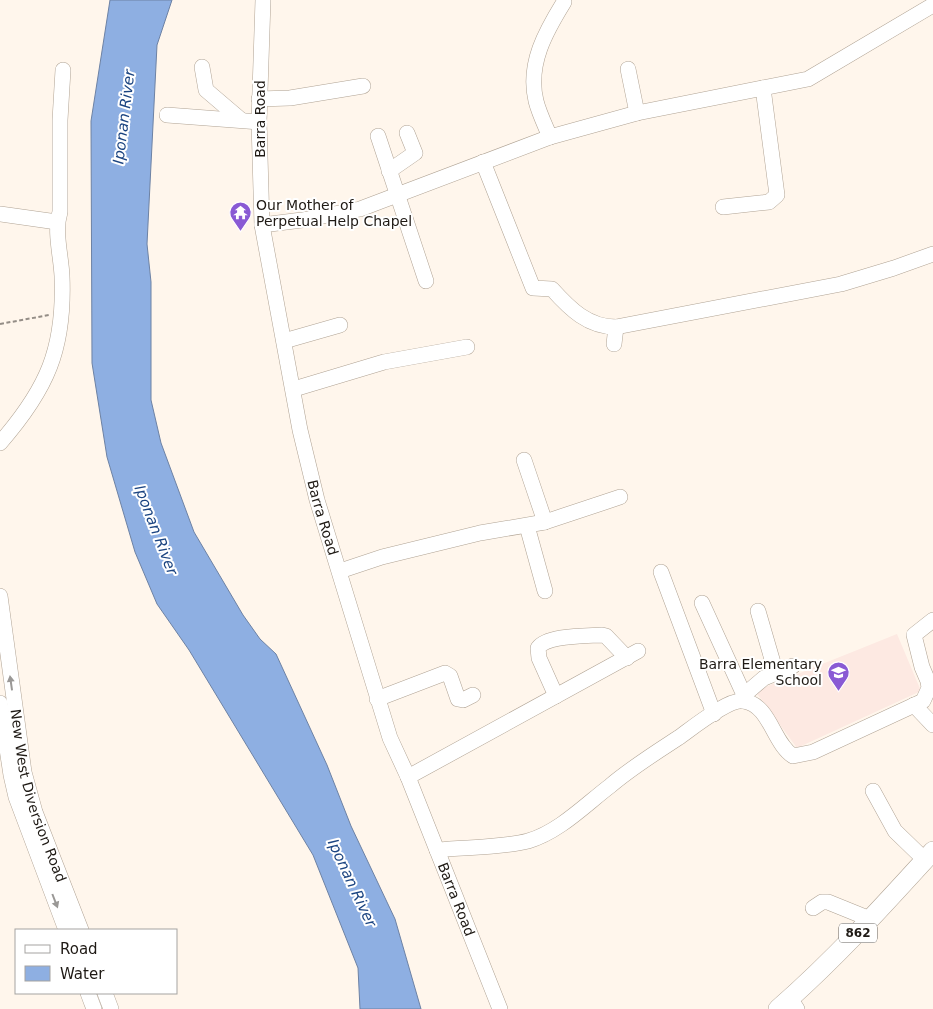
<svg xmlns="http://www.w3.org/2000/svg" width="933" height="1009" font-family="'DejaVu Sans',sans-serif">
  <rect width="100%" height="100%" fill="#fff6ec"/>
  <path fill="#fde9e2" d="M897 634 921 691 797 748 755 691Z"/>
  <path fill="#8eafe2" stroke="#6d82a4" d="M110 0H172L157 45 147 244 151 282V400L161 443 194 532 243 615 260 639 276 654 327 765 351 826 395 919 421 1009H360L358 968 313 855 189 650 157 604 135 552 107 457 92 363 91 121Z"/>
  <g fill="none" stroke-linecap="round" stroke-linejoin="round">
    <defs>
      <g id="minor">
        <path id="s1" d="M263 0 259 122 262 225 300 430 317 500 390 738 408 777 500 1009"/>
        <path d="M202 67 206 90 240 119"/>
        <path d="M628 69 637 113"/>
        <path d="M259 99 290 98 363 86"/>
        <path d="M167 115 259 122"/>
        <path d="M378 136 426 281"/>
        <path d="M550 137C545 125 539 113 536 101 527 64 546 31 564 2"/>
        <path d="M483 162 533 288 552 289C570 309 588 327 616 327L841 284 894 268 933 254"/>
        <path d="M389 171 415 153 407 133"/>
        <path d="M723 207 769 202 777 195 763 88"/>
        <path d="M0 214 57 222"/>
        <path d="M262 225 302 220 360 209 550 137 637 113 808 79 933 5"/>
        <path d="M284 341 340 325"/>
        <path d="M614 344 616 327"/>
        <path d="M294 389 384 362 467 347"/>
        <path d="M0 443C47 389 65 349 62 276 61 255 54 232 60 212V120L63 70"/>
        <path d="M524 460 545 522"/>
        <path d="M527 526 545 591"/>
        <path d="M340 571 382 557 480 533 545 522 620 497"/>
        <path d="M661 572 714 714"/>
        <path id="s2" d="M0 596 24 772 35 812 81 930"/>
        <path d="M702 603 744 695"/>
        <path d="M758 611 776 673"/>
        <path d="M556 696 539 658 538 648C547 635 585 636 602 635L606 636 627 658"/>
        <path d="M377 699 445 673 450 676 458 699 463 700 473 695"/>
        <path d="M743 701 744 695 764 678 793 666"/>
        <path d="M0 703 11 775 16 797 66 930"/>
        <path d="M914 705 933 725"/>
        <path d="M408 777 638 651"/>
        <path d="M873 791 895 831 925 860"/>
        <path d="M437 850C467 847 500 848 528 841 559 832 585 805 610 786 631 768 655 753 678 738 691 729 729 698 744 701 770 705 773 743 793 756L813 752 923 701 929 688 928 681 922 667 914 635 933 620"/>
        <path d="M813 908 822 902H828L870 919"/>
        <path d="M88 993 94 1009"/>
        <path d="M105 993 111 1009"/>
        <path d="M790 998 797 1009"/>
      </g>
      <path id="major" d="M778 1009C834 960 883 906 933 851"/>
    </defs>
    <use href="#minor" stroke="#b0a394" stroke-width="16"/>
    <use href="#major" stroke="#b0a394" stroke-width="20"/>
    <path stroke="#948d86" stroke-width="2" stroke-dasharray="4 2.5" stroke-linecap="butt" d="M0 324 49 315"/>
    <use href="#minor" stroke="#fff" stroke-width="15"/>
    <use href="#major" stroke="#fff" stroke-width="19"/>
  </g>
  <defs><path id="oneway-solid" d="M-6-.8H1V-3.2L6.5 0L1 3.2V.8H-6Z" transform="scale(1.25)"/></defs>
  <g fill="#9a9896">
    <use href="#oneway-solid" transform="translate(11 683) rotate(-98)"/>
    <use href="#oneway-solid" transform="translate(55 901) rotate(69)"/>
  </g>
  <defs>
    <symbol id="temple-pin" viewBox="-11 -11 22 30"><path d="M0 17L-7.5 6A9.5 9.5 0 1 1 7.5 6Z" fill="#895ad4" stroke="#fff"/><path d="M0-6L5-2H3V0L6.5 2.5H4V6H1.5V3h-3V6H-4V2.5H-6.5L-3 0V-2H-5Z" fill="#fff"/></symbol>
    <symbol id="school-pin" viewBox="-11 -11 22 30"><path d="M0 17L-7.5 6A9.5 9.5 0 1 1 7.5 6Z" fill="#895ad4" stroke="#fff"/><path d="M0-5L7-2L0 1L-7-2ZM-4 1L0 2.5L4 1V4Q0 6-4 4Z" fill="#fff"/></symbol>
  </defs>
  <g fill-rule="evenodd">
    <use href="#temple-pin" x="228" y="200" width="25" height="34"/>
    <use href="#school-pin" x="826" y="660" width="25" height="34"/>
  </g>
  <g text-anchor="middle" stroke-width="4" stroke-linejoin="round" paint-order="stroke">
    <rect fill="#fff" stroke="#625f5b" stroke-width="1" x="839" y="923.5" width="38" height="19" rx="4"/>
    <g font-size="12" font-weight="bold" fill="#1f1a15">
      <text x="858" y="937">862</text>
    </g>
    <g font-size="14" fill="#1f1a15" stroke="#fff">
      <text transform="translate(260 119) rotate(-90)" y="5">Barra Road</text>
      <text dy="5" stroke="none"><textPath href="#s1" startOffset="524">Barra Road</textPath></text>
      <text dy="5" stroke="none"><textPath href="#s2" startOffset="204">New West Diversion Road</textPath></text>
      <text dy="5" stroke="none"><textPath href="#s1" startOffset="929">Barra Road</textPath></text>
    </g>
    <g font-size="14" fill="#1f1a15" stroke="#fff" text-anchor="start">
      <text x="256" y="210">Our Mother of<tspan x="256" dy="16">Perpetual Help Chapel</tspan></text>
      <text x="822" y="669" text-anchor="end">Barra Elementary<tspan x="822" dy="16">School</tspan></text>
    </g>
    <g font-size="15" font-style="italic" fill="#1b4481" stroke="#fff">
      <text transform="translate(124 117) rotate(-83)" y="5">Iponan River</text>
      <text transform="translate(156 530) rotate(69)" y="5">Iponan River</text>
      <text transform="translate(352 883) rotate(65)" y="5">Iponan River</text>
    </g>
  </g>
  <rect x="15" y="929" width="162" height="65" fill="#ffffff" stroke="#a5a3a1"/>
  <rect x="25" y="945" width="25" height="8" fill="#ffffff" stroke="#a5a3a1"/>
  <text x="60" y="954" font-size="15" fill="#1f1a15">Road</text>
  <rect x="25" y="966" width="25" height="15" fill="#8eafe2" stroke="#a5a3a1"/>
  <text x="60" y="979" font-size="15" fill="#1f1a15">Water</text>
</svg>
